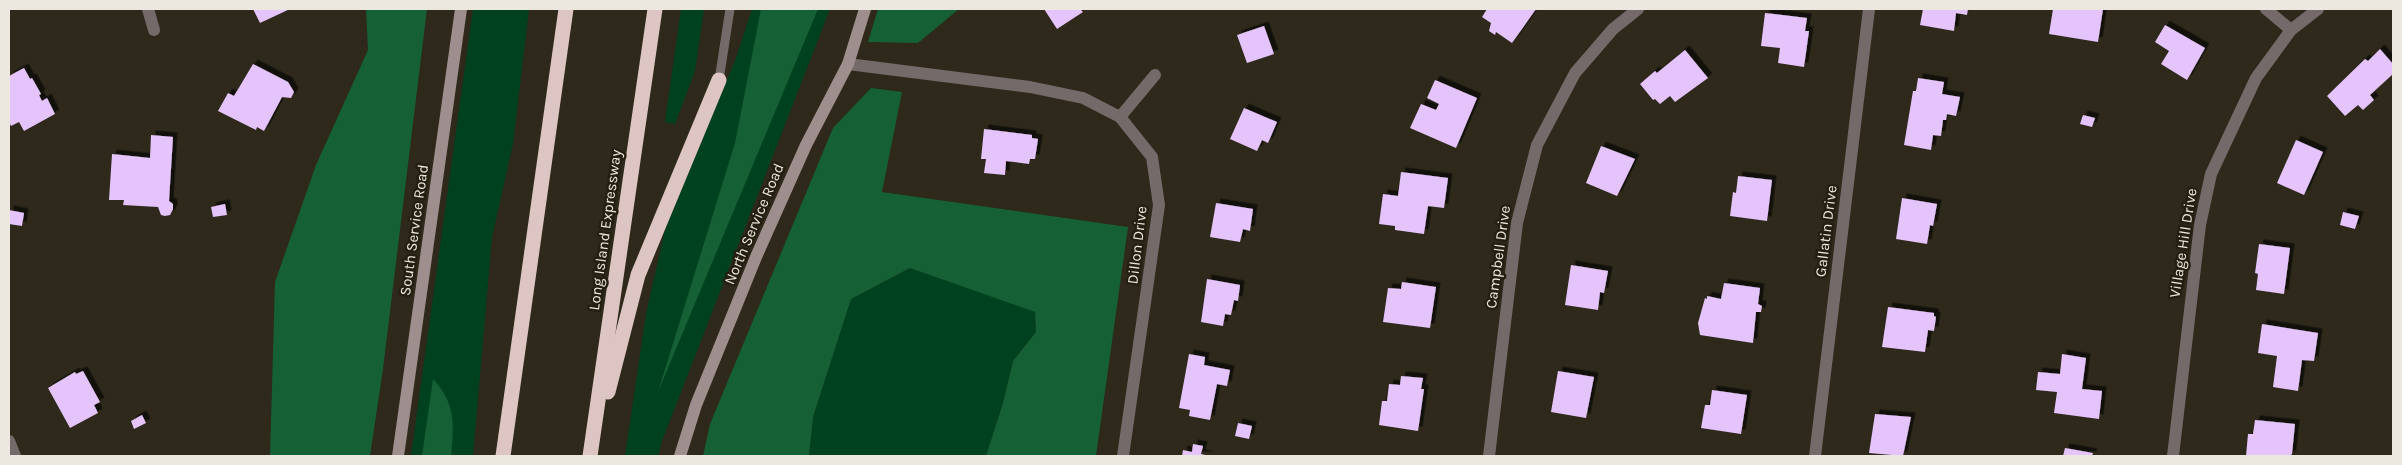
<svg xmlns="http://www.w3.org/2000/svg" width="2402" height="465" font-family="Karla,sans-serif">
  <defs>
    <filter id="shadow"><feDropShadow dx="4.5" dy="-4.5" stdDeviation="0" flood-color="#0009"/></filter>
  </defs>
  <rect width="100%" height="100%" fill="#2e291a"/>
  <g fill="#00411f">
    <path d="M473 9H529L513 144 492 237 473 456H411Z"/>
    <path d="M681 9H704L695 71 675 124 665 122Z"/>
    <path d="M752 9H830L662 441 658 456H625L646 314 665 230 736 58Z"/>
    <path d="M910 268 1035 311 1036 332 1013 361 1003 403 986 456H809L813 417 851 299Z"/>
  </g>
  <g fill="#156035">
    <path d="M366 9H427L383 369 370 456H270L275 282 316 165 368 50Z"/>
    <path d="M761 9H818L658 392 735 143Z"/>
    <path d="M878 9H959L918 43 868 42Z"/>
    <path d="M871 88 902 92 882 192 1128 227 1096 456H986L1003 403 1013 361 1036 332 1035 312 910 268 851 299 813 417 809 456H703L710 424 833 128Z"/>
    <path d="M433 379C456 403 454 426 451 456H422Z"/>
  </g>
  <g fill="#e4c4fa" filter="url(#shadow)">
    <path d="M253 9H290L260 23Z"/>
    <path d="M1044 9H1080L1083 12 1057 29Z"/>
    <path d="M1487 9H1536L1512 43 1496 32 1495 35 1489 31 1491 23 1482 17Z"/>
    <path d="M1923 9H1968L1967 15 1956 13 1954 31 1920 25Z"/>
    <path d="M2053 9H2103L2098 42 2049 34Z"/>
    <path d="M1765 13 1807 18 1805 31H1809L1804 67 1778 63 1780 48 1761 46Z"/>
    <path d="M2165 25 2205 48 2187 80 2161 64 2169 51 2155 42Z"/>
    <path d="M1264 26 1274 54 1247 63 1237 35Z"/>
    <path d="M2380 49 2393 64V74L2370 95 2374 100 2363 110 2358 105 2345 116 2327 96 2365 59 2368 61Z"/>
    <path d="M1685 50 1708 78 1675 102 1670 96 1660 104 1655 99 1653 100 1640 84 1655 71 1657 73Z"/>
    <path d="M253 64 288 82 294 92 291 98 282 97 264 131 257 127 256 130 218 111 228 93 234 96Z"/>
    <path d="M24 68 30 79 32 78 41 94 39 95 42 101 47 98 55 114 24 131 19 122 11 126 9 122V76Z"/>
    <path d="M1918 78 1944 82 1942 94 1960 97 1956 116 1947 114 1946 120H1943L1941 136 1933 135 1931 150 1904 145 1913 91H1916Z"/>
    <path d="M1435 80 1477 98 1456 148 1410 128 1421 104 1436 110 1439 104 1427 98Z"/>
    <path d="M1244 108 1277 122 1268 143 1262 140 1257 151 1230 139Z"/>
    <path d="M2083 115 2095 118 2092 127 2080 124Z"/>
    <path d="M984 129 1032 135V138L1038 139 1035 159H1030L1029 164 1006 161 1005 175 984 173 986 159H981Z"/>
    <path d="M151 135 173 137 169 201 173 204V209L170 215 165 216 161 215 158 207 123 205 124 200H109L112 154 150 158Z"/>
    <path d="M2296 140 2323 152 2304 195 2277 183Z"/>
    <path d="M1601 146 1635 159 1617 196 1586 183Z"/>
    <path d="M1401 172 1448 178 1444 208 1428 206 1424 234 1395 230V226L1379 224 1383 194 1398 196Z"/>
    <path d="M1738 176 1772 180 1767 221 1730 216 1733 192 1736 193Z"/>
    <path d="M1902 198 1937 204 1933 226 1930 225 1927 244 1896 239Z"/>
    <path d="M1216 203 1253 209 1250 231 1243 229 1240 242 1210 237Z"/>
    <path d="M225 204 227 215 213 217 211 207Z"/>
    <path d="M9 210 24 213 22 226 9 224Z"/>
    <path d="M2343 212 2359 216 2355 229 2340 225Z"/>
    <path d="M2259 244 2290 248 2284 294 2256 290 2258 274 2255 273Z"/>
    <path d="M1571 265 1608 271 1604 293 1600 292 1598 310 1565 305Z"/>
    <path d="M1207 279 1240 285 1238 301 1234 300 1231 315 1225 314 1223 326 1201 322Z"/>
    <path d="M1402 282 1436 287 1430 328 1383 322 1388 288 1401 289Z"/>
    <path d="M1724 283 1760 288 1758 304 1762 306 1761 312H1756L1753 343 1700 335 1698 323 1705 298 1707 299V296L1721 299Z"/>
    <path d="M1888 307 1934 313V316L1936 317 1934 331 1928 330 1925 352 1882 347Z"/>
    <path d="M2262 324 2318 333 2314 361 2302 360 2298 391 2273 387 2277 356 2258 353Z"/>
    <path d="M1189 354 1205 357 1204 365 1230 370 1227 386 1217 384 1210 420 1189 416 1190 410 1179 408Z"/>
    <path d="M2062 354 2086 358 2082 389 2102 391 2099 419 2054 413 2057 392 2036 390 2038 372 2060 374Z"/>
    <path d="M83 371 100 402 94 405 98 413 70 428 48 388 75 372 76 374Z"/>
    <path d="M1558 371 1594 377 1586 418 1551 412Z"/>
    <path d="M1401 376 1423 378 1421 389H1424L1418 431 1379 425 1382 401H1387L1389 384 1400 385Z"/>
    <path d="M1712 390 1747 395 1741 434 1701 428 1705 405H1710Z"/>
    <path d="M1875 414 1911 417 1903 456 1869 453Z"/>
    <path d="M142 415 146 423 134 429 131 421Z"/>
    <path d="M2255 420 2295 424 2292 454 2290 456H2246L2248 434H2253Z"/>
    <path d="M1238 423 1252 426 1249 439 1235 436Z"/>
    <path d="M1193 444 1203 446 1201 454 1210 456H1182L1183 450 1192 452Z"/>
    <path d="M2065 448 2093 453 2092 456H2063Z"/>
  </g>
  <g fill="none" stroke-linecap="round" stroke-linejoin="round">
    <path stroke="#746a6a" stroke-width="9" d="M719 80 730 9"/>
    <g stroke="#746a6a" stroke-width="12">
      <path d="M148 9 154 30"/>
      <path d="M2266 9 2291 30"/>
      <path d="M848 64 1030 87 1083 98 1120 117 1152 157 1159 205 1123 456"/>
      <path d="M1120 117 1155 75"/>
      <path d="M9 441 15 456"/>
      <path d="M1489 456 1517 223 1537 145 1575 73 1613 29 1638 9"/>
      <path d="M1815 456 1869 9"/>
    </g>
    <path stroke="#746a6a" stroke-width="12" d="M2173 456 2200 225 2211 174 2256 78 2291 30 2318 9"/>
    <g stroke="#9e8f8e" stroke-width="12">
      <path d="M398 456 461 9"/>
      <path d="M680 456 696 405 756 257 806 145 848 64 865 9"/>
    </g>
    <g stroke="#ddc5c4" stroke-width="15">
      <path d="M608 392 638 275 719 80"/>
      <path d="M503 456 566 9"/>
      <path d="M590 456 655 9"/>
    </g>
  </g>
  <g text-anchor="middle" stroke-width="5" stroke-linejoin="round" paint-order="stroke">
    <g font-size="15" fill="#ece8df" stroke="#241f11">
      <text transform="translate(754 224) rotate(-67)" y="5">North Service Road</text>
      <text transform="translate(414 230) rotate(-82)" y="5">South Service Road</text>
      <text transform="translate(605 230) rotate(-82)" y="5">Long Island Expressway</text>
      <text transform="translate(1826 231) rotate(-83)" y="5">Gallatin Drive</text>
      <text transform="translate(2183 243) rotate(-81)" y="5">Village Hill Drive</text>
      <text transform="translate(1137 245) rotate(-83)" y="5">Dillon Drive</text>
      <text transform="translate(1498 257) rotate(-82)" y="5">Campbell Drive</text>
    </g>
  </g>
  <rect width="2402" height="465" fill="none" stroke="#ece8df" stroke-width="20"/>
</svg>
